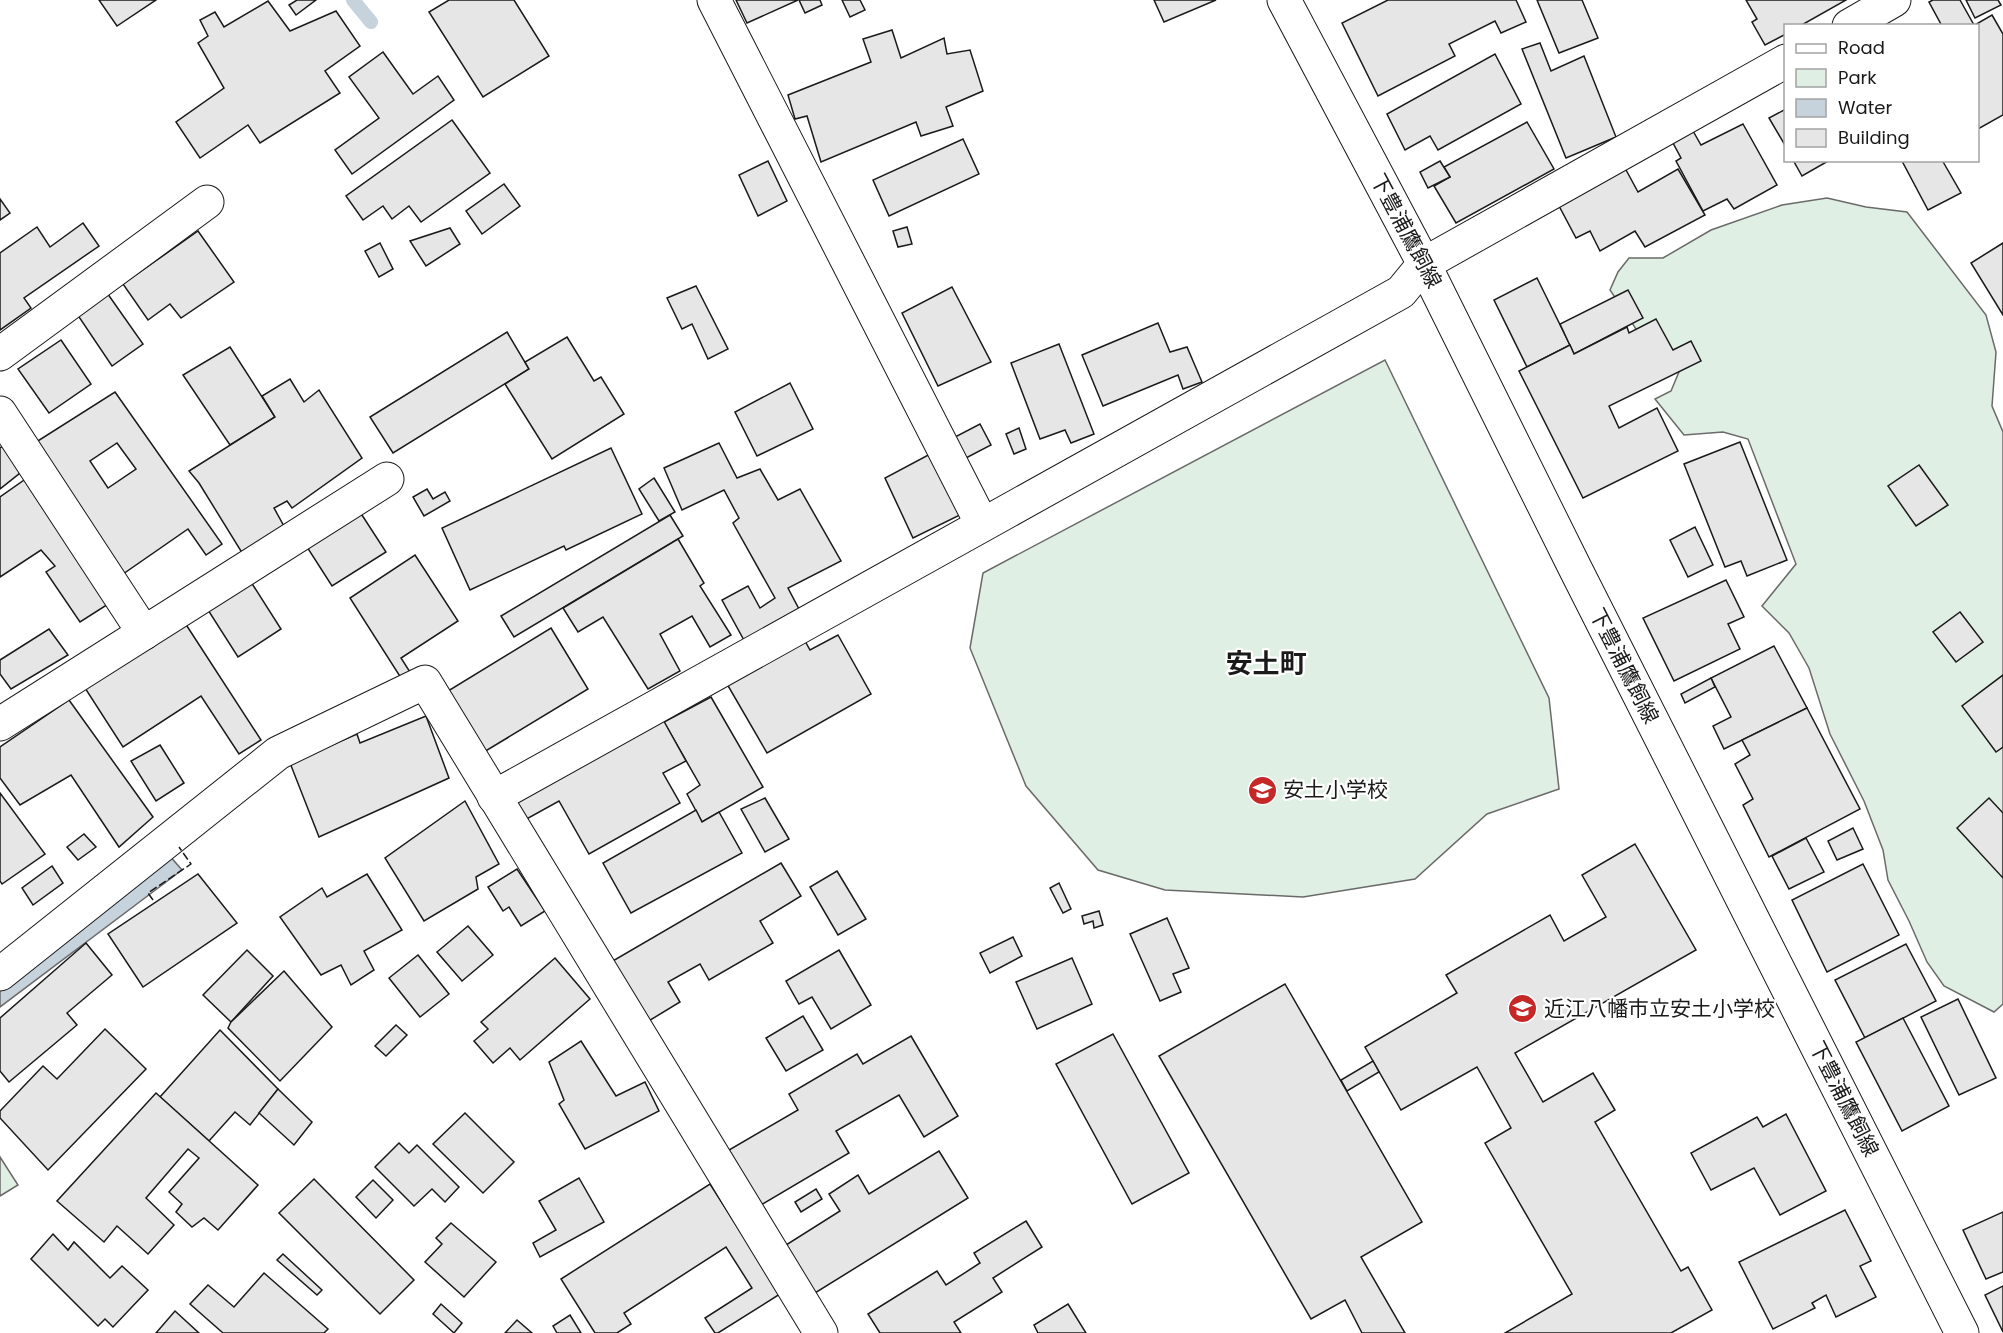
<svg xmlns="http://www.w3.org/2000/svg" width="2003" height="1333" font-family="Poppins,'Noto Sans JP',sans-serif">
  <rect width="100%" height="100%" fill="#fff"/>
  <g fill="#e0efe3" stroke="#6a6a6a" stroke-width="1.5">
    <path d="M1827 198 1866 207 1907 212 1986 315 1996 352 1992 406 2003 432V1004L1994 1012 1944 986 1927 962 1909 921 1888 880 1883 850 1864 801 1830 734 1809 668 1789 633 1762 606 1796 564 1748 439 1723 432 1684 435 1655 399 1671 391 1684 360 1660 365 1610 290 1618 272 1629 258H1663L1711 230 1782 205Z"/>
    <path d="M1385 360 1549 698 1559 789 1487 814 1415 879 1303 897 1165 890 1098 870 1026 786 970 648 983 573Z"/>
    <path d="M0 1157 18 1185 0 1196Z"/>
  </g>
  <path fill="#c6d2dc" stroke="#6a6a6a" stroke-width="1.5" d="M168 854 182 870 0 1007V979Z"/>
  <g fill="none" stroke-linecap="round" stroke-linejoin="round">
    <path stroke="#c6d2dc" stroke-width="14" d="M353 0 371 22"/>
  </g>
  <g fill="#e6e6e6" stroke="#1a1a1a" stroke-width="1.5" fill-rule="evenodd">
    <path d="M99 0H156L117 26Z"/>
    <path d="M297 0H316L296 15 289 5Z"/>
    <path d="M449 0H514L549 56 483 97 429 12Z"/>
    <path d="M736 0H798L747 23Z"/>
    <path d="M799 0H820L822 5 805 13Z"/>
    <path d="M842 0H860L865 10 850 17Z"/>
    <path d="M1154 0H1216L1164 22Z"/>
    <path d="M1388 0H1516L1526 22 1501 33 1495 21 1449 44 1455 56 1378 96 1342 23Z"/>
    <path d="M1537 0H1582L1598 38 1559 53Z"/>
    <path d="M1746 0H1846L1800 26H1786V34L1765 45 1752 22 1757 19Z"/>
    <path d="M1933 0H1960L1974 25 1942 26 1929 2Z"/>
    <path d="M1966 0H1998L2001 5 1975 18Z"/>
    <path d="M268 1 290 31 336 11 360 46 325 71 340 93 260 143 248 125 200 158 176 122 224 88 198 43 208 36 200 20 215 12 224 27Z"/>
    <path d="M1992 15 2003 34V115L1978 129V26H1973Z"/>
    <path d="M892 30 901 58 944 38 947 54 970 50 983 91 946 107 953 126 921 136 916 122 821 162 807 116 795 119 788 95 871 62 863 39Z"/>
    <path d="M1540 43 1551 71 1584 56 1616 137 1566 158 1522 49Z"/>
    <path d="M383 52 413 94 438 76 454 100 352 174 335 150 379 118 349 77Z"/>
    <path d="M1495 54 1521 104 1438 150 1430 136 1405 150 1387 114Z"/>
    <path d="M1786 109V147L1769 118Z"/>
    <path d="M452 120 490 173 421 222 409 206 392 219 383 206 363 220 346 196Z"/>
    <path d="M1527 122 1554 169 1456 223 1434 186 1450 177 1444 167Z"/>
    <path d="M1743 124 1777 185 1734 209 1727 199 1703 211 1676 161 1681 158 1673 143 1693 131 1701 145Z"/>
    <path d="M963 139 979 174 889 216 873 180Z"/>
    <path d="M1793 160H1830L1802 176Z"/>
    <path d="M1942 160 1961 193 1928 210 1902 161Z"/>
    <path d="M768 161 787 201 758 216 739 175Z"/>
    <path d="M1440 161 1450 177 1428 188 1420 172Z"/>
    <path d="M1625 168 1638 192 1678 169 1705 215 1645 247 1635 231 1600 251 1590 231 1576 238 1558 204Z"/>
    <path d="M504 184 520 206 482 234 466 211Z"/>
    <path d="M0 199 10 213 0 220Z"/>
    <path d="M83 223 99 246 24 298 31 308 0 330V253L37 227 50 247Z"/>
    <path d="M907 227 912 244 898 247 893 231Z"/>
    <path d="M450 228 460 244 426 266 410 241Z"/>
    <path d="M198 231 234 282 181 318 170 304 148 320 123 284Z"/>
    <path d="M380 243 393 269 379 277 365 251Z"/>
    <path d="M2003 243V315L1971 263Z"/>
    <path d="M1537 278 1570 345 1527 367 1494 300Z"/>
    <path d="M696 286 728 349 708 359 692 324 682 329 667 298Z"/>
    <path d="M952 287 991 362 938 386 902 313Z"/>
    <path d="M105 290 143 344 112 366 75 311Z"/>
    <path d="M1628 290 1643 318 1574 354 1560 324Z"/>
    <path d="M1656 319 1673 350 1691 341 1701 361 1609 406 1619 428 1657 408 1678 451 1583 498 1519 371 1570 345 1574 354 1627 327 1629 333Z"/>
    <path d="M1158 323 1170 352 1187 347 1202 382 1183 389 1178 375 1103 406 1082 355Z"/>
    <path d="M507 332 529 369 393 453 370 417Z"/>
    <path d="M567 337 594 381 601 377 624 414 552 459 505 384 529 369 525 362Z"/>
    <path d="M61 340 91 384 49 413 18 369Z"/>
    <path d="M1059 344 1094 434 1071 443 1065 430 1040 439 1011 363Z"/>
    <path d="M230 347 275 417 230 445 183 375Z"/>
    <path d="M290 379 304 402 319 390 362 458 292 508 287 501 274 508 285 528 244 556 199 483 189 471 275 417 262 396Z"/>
    <path d="M790 383 813 429 757 456 735 412Z"/>
    <path d="M115 392 222 544 206 555 188 529 123 574 33 444ZM117 443 136 469 108 488 90 461Z"/>
    <path d="M980 424 991 445 966 458 955 437Z"/>
    <path d="M1019 428 1026 449 1014 454 1006 434Z"/>
    <path d="M1740 442 1787 560 1747 576 1741 561 1725 567 1684 464Z"/>
    <path d="M719 443 737 478 760 469 778 500 800 489 841 561 788 588 800 611 745 642 722 600 748 586 760 608 775 598 733 523 739 518 724 490 682 510 664 468Z"/>
    <path d="M6 444 25 469 0 489V448Z"/>
    <path d="M611 448 642 514 566 550 564 546 470 590 442 528Z"/>
    <path d="M932 453 964 513 913 538 885 478Z"/>
    <path d="M1919 465 1948 505 1916 526 1888 486Z"/>
    <path d="M27 478 113 601 80 622 46 572 55 566 41 550 0 577V497Z"/>
    <path d="M654 478 675 512 659 521 639 489Z"/>
    <path d="M427 489 433 499 445 492 450 501 424 516 413 497Z"/>
    <path d="M360 512 386 552 332 586 307 547Z"/>
    <path d="M670 515 683 536 514 637 501 616Z"/>
    <path d="M1695 527 1713 565 1688 577 1670 540Z"/>
    <path d="M678 539 704 583 700 586 731 635 710 647 692 616 660 634 680 671 648 689 603 617 578 632 563 608Z"/>
    <path d="M415 555 458 621 401 658 410 672 401 678 350 598Z"/>
    <path d="M1726 580 1744 617 1728 624 1740 649 1674 681 1643 618Z"/>
    <path d="M251 582 281 629 238 657 208 610Z"/>
    <path d="M1960 612 1983 642 1956 662 1933 632Z"/>
    <path d="M185 623 261 740 239 754 201 696 123 747 85 688Z"/>
    <path d="M551 628 588 689 484 752 448 691Z"/>
    <path d="M49 629 68 655 11 689 0 674V660Z"/>
    <path d="M838 635 871 694 767 753 727 684 805 641 810 650Z"/>
    <path d="M1774 646 1807 708 1724 749 1713 726 1731 717 1711 678Z"/>
    <path d="M2003 675V747L1996 752 1962 706Z"/>
    <path d="M1711 678 1715 687 1685 703 1681 694Z"/>
    <path d="M711 697 763 787 702 822 687 794 700 785 664 722Z"/>
    <path d="M69 700 153 817 119 847 71 775 20 805 0 778V747Z"/>
    <path d="M1807 708 1860 809 1769 857 1743 805 1753 799 1735 764 1750 755 1742 740Z"/>
    <path d="M426 716 449 778 319 837 290 763 357 734 360 743Z"/>
    <path d="M661 716 686 761 663 773 680 803 589 854 559 801 523 821 512 799Z"/>
    <path d="M160 745 184 783 156 801 131 761Z"/>
    <path d="M0 793 45 854 2 884 0 881Z"/>
    <path d="M765 798 789 839 765 852 741 809Z"/>
    <path d="M1989 798 2003 813V878L1957 828Z"/>
    <path d="M465 801 499 864 476 877 478 889 424 921 385 858Z"/>
    <path d="M696 810 702 822 719 812 742 853 631 913 603 863Z"/>
    <path d="M1853 828 1863 849 1837 860 1828 841Z"/>
    <path d="M84 834 96 847 78 860 67 847Z"/>
    <path d="M1806 838 1824 872 1789 889 1772 856Z"/>
    <path d="M1635 844 1696 950 1515 1053 1543 1102 1593 1073 1615 1110 1595 1122 1681 1271 1688 1267 1712 1310 1671 1333H1505L1572 1294 1485 1143 1511 1128 1477 1067 1401 1110 1365 1047 1457 993 1446 975 1550 915 1564 941 1606 917 1582 875Z"/>
    <path d="M781 863 801 896 760 921 773 943 709 980 700 964 668 982 680 1002 647 1022 611 962Z"/>
    <path d="M1863 864 1899 935 1827 972 1792 900Z"/>
    <path d="M52 866 63 883 33 905 22 888Z"/>
    <path d="M517 869 545 911 521 926 509 907 503 911 488 887Z"/>
    <path d="M837 871 866 919 838 935 810 887Z"/>
    <path d="M198 874 237 923 143 987 108 934Z"/>
    <path d="M367 874 402 930 364 951 374 970 351 985 341 965 321 975 280 917 322 888 327 897Z"/>
    <path d="M1059 883 1071 909 1063 913 1050 888Z"/>
    <path d="M1099 911 1103 925 1094 928 1093 921 1084 924 1082 916Z"/>
    <path d="M1167 918 1189 968 1173 974 1181 992 1160 1001 1130 934Z"/>
    <path d="M468 926 493 955 462 981 437 952Z"/>
    <path d="M1013 937 1022 956 990 973 980 953Z"/>
    <path d="M86 943 112 975 67 1013 77 1025 9 1082 0 1071V1018Z"/>
    <path d="M1906 944 1936 1001 1865 1038 1835 980Z"/>
    <path d="M247 950 273 976 231 1022 203 995Z"/>
    <path d="M839 950 871 1005 831 1029 812 997 799 1004 786 981Z"/>
    <path d="M418 955 449 994 420 1017 389 978Z"/>
    <path d="M555 958 590 999 520 1060 510 1048 493 1063 474 1041 488 1029 481 1022Z"/>
    <path d="M1072 958 1092 1004 1037 1029 1016 982Z"/>
    <path d="M284 971 332 1027 280 1081 228 1028 231 1022Z"/>
    <path d="M1285 984 1422 1222 1361 1257 1405 1333H1362L1345 1300 1311 1319 1159 1056Z"/>
    <path d="M1958 999 1996 1078 1959 1095 1921 1017Z"/>
    <path d="M803 1016 823 1050 786 1071 766 1038Z"/>
    <path d="M1903 1018 1949 1106 1902 1131 1856 1042Z"/>
    <path d="M396 1025 407 1035 386 1056 375 1046Z"/>
    <path d="M105 1029 146 1069 48 1170 0 1118V1111L43 1066 57 1079Z"/>
    <path d="M220 1030 278 1089 250 1125 235 1112 209 1141 160 1097Z"/>
    <path d="M1113 1034 1189 1173 1132 1204 1056 1064Z"/>
    <path d="M911 1036 958 1116 924 1137 899 1095 836 1131 849 1153 761 1205 729 1150 798 1110 789 1094 857 1054 863 1064Z"/>
    <path d="M581 1041 616 1096 645 1082 659 1111 585 1149 559 1104 564 1100 549 1062Z"/>
    <path d="M1373 1061 1379 1072 1347 1091 1341 1080Z"/>
    <path d="M278 1089 312 1122 294 1145 259 1113Z"/>
    <path d="M156 1093 258 1185 218 1230 204 1218 192 1227 176 1212 182 1204 169 1192 199 1158 188 1149 146 1198 174 1225 148 1254 117 1226 104 1242 57 1201Z"/>
    <path d="M465 1113 514 1162 483 1193 433 1144Z"/>
    <path d="M1786 1114 1826 1191 1780 1215 1754 1168 1711 1190 1691 1153 1757 1117 1763 1127Z"/>
    <path d="M399 1143 409 1153 417 1145 459 1187 445 1202 432 1189 414 1206 375 1167Z"/>
    <path d="M939 1151 968 1198 815 1293 786 1245 840 1211 829 1194 858 1175 869 1194Z"/>
    <path d="M579 1178 604 1222 540 1257 533 1243 556 1230 539 1201Z"/>
    <path d="M314 1179 414 1280 380 1314 279 1213Z"/>
    <path d="M373 1180 393 1200 376 1218 356 1197Z"/>
    <path d="M710 1184 780 1294 718 1333H715L705 1318 752 1288 726 1247 624 1313 631 1324 617 1333H595L561 1279Z"/>
    <path d="M816 1189 822 1199 801 1212 795 1202Z"/>
    <path d="M1845 1210 1871 1261 1860 1266 1876 1297 1836 1317 1826 1295 1812 1303 1815 1308 1773 1329 1739 1262Z"/>
    <path d="M2003 1212V1272L1986 1279 1963 1230Z"/>
    <path d="M1026 1221 1042 1247 993 1278 1002 1292 954 1322 961 1333H880L868 1314 937 1271 946 1285 980 1263 974 1253Z"/>
    <path d="M451 1223 496 1262 464 1297 425 1262 442 1244 436 1238Z"/>
    <path d="M53 1234 68 1250 74 1242 110 1278 122 1266 148 1290 113 1327 105 1319 98 1326 31 1259Z"/>
    <path d="M283 1254 322 1290 317 1295 277 1260Z"/>
    <path d="M264 1273 328 1329 324 1333H223L190 1304 208 1285 234 1307Z"/>
    <path d="M2003 1286V1332L1985 1295Z"/>
    <path d="M441 1304 462 1323 454 1333 433 1314Z"/>
    <path d="M1068 1304 1086 1333H1038L1034 1325Z"/>
    <path d="M175 1311 199 1333H156Z"/>
    <path d="M570 1315 581 1333H557L553 1326Z"/>
    <path d="M517 1320 532 1333H505Z"/>
  </g>
  <g fill="none" stroke-linecap="round" stroke-linejoin="round">
    <defs>
      <g id="minor">
        <path d="M714 0 982 524"/>
        <path d="M1849 26 1894 0"/>
        <path d="M0 354 207 202"/>
        <path d="M0 413 144 633"/>
        <path d="M0 724 387 479"/>
        <path d="M494 797 1401 292 1424 264 1786 61"/>
        <path d="M0 974 278 753 425 682 821 1333"/>
      </g>
      <path id="major" d="M1284 0 1424 264 1575 568 1962 1333"/>
    </defs>
    <use href="#minor" stroke="#1a1a1a" stroke-width="35"/>
    <use href="#major" stroke="#1a1a1a" stroke-width="35"/>
    <use href="#minor" stroke="#fff" stroke-width="33"/>
    <use href="#major" stroke="#fff" stroke-width="33"/>
    <path stroke="#1a1a1a" stroke-width="1.5" stroke-dasharray="8 3" stroke-linecap="butt" d="M153 900 148 893 191 864 179 847"/>
  </g>
  <defs>
    <symbol id="school-disc" viewBox="-11 -11 22 22"><circle r="9.5" fill="#c62828" stroke="#fff"/><path d="M0-5L7-2L0 1L-7-2ZM-4 1L0 2.5L4 1V4Q0 6-4 4Z" fill="#fff"/></symbol>
  </defs>
  <g fill-rule="evenodd">
    <use href="#school-disc" x="1246" y="774" width="33" height="33"/>
    <use href="#school-disc" x="1506" y="992" width="33" height="33"/>
  </g>
  <g text-anchor="middle" stroke-width="4.5" stroke-linejoin="round" paint-order="stroke">
    <g font-size="21" fill="#1a1a1a" stroke="#fff">
      <text transform="translate(1406 231) rotate(62)" y="7">下豊浦鷹飼線</text>
      <text transform="translate(1624 666) rotate(63)" y="7">下豊浦鷹飼線</text>
      <text transform="translate(1844 1099) rotate(63)" y="7">下豊浦鷹飼線</text>
    </g>
    <g font-size="21" fill="#1a1a1a" stroke="#fff" text-anchor="start">
      <text x="1283" y="797">安土小学校</text>
      <text x="1544" y="1016">近江八幡市立安土小学校</text>
    </g>
    <g font-size="27" font-weight="bold" fill="#1a1a1a" stroke="#fff">
      <text x="1266" y="673">安土町</text>
    </g>
  </g>
  <rect x="1784" y="24" width="195" height="138" fill="#ffffff" stroke="#a3a3a3" stroke-width="1.5"/>
  <rect x="1796" y="44" width="30" height="9" fill="#ffffff" stroke="#a3a3a3" stroke-width="1.5"/>
  <text x="1838" y="54" font-size="18" fill="#1a1a1a">Road</text>
  <rect x="1796" y="69" width="30" height="18" fill="#e0efe3" stroke="#a3a3a3" stroke-width="1.5"/>
  <text x="1838" y="84" font-size="18" fill="#1a1a1a">Park</text>
  <rect x="1796" y="99" width="30" height="18" fill="#c6d2dc" stroke="#a3a3a3" stroke-width="1.5"/>
  <text x="1838" y="114" font-size="18" fill="#1a1a1a">Water</text>
  <rect x="1796" y="129" width="30" height="18" fill="#e6e6e6" stroke="#a3a3a3" stroke-width="1.5"/>
  <text x="1838" y="144" font-size="18" fill="#1a1a1a">Building</text>
</svg>
